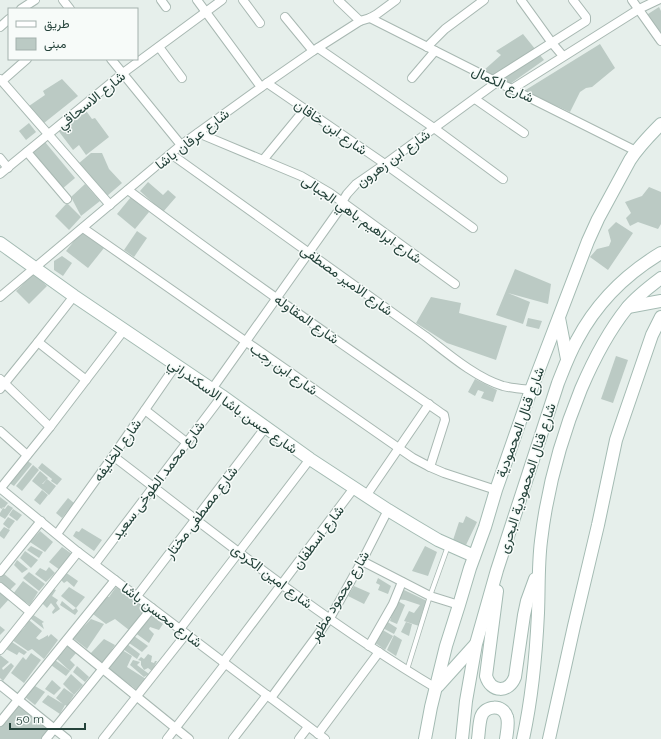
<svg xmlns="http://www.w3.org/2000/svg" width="661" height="739" font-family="Raleway,Vazirmatn,sans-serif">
  <rect width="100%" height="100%" fill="#e6efeb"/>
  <g fill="#bbcac4">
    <path d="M659 7 661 11V38L655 41 644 25 648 14Z"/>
    <path d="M523 34 544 60 510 84 483 71 501 55 496 51Z"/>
    <path d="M600 44 615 68 592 87 586 88 580 92 570 112 524 91Z"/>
    <path d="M62 79 78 96 44 123 29 106 45 95 43 91Z"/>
    <path d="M84 108 92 119 95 118 109 137 86 155 79 145 73 150 57 129Z"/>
    <path d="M29 123 36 132 26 140 19 131Z"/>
    <path d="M45 142 75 178 62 189 32 153Z"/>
    <path d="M91 153H102L109 169 122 183 107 196 78 164Z"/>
    <path d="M148 182 163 195 168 190 176 197 163 212 140 191Z"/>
    <path d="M85 184 100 201 81 216 71 197Z"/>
    <path d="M649 187 661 192V224L658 229 638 222 630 226 626 218 631 213 625 202 642 196Z"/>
    <path d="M131 197 149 212 135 229 117 214Z"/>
    <path d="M67 203 81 217 69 230 55 216Z"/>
    <path d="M616 222 633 233 608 270 590 257 597 249 609 246 611 241 608 230Z"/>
    <path d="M82 231 104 248 88 268 66 251Z"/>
    <path d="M137 231 147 238 134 257 124 250Z"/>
    <path d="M62 256 72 263 63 276 54 270V261Z"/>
    <path d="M515 269 551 284 548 304 508 293 530 302 523 324 496 315Z"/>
    <path d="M34 273 47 286 29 304 16 291Z"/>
    <path d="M431 297 461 303 459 313 507 326 496 360 447 343 416 323Z"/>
    <path d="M528 318 542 321 539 329 526 326Z"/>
    <path d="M616 356 628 360 613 403 601 399Z"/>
    <path d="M475 379 497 390 493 402 481 398 484 392 478 390 475 396 468 392Z"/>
    <path d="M26 460 32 464 14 486 8 482Z"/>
    <path d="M42 463 62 479 57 485 51 481 52 479 38 468Z"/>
    <path d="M33 465 39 470 22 491 16 486Z"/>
    <path d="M40 471 48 478 42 484H43L47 479 56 486 49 495 32 481Z"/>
    <path d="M42 490 48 495 40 505 34 500Z"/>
    <path d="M0 497 8 503 4 508 3 507 2 509 0 508Z"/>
    <path d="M68 498 74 503 62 518 56 513Z"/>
    <path d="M8 505 13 508 5 519 0 516V513L3 508 5 509Z"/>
    <path d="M13 509 22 515 17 521 9 515Z"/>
    <path d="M466 516 477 522 466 545 453 540 459 522 463 523Z"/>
    <path d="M8 517 15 521 9 529 3 524Z"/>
    <path d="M4 527 10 530 4 539 0 536V532Z"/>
    <path d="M82 528 102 540 94 551 73 536 76 531 79 532Z"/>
    <path d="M40 531 53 542 45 552 30 542Z"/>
    <path d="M31 546 43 552 39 558 27 550Z"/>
    <path d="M425 546 437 552 428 576 412 571Z"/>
    <path d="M62 547 72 554 60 570 49 562Z"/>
    <path d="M25 551 38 560 31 568 20 558Z"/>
    <path d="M17 560 28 569 22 573 14 565Z"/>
    <path d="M49 567 55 573 46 582 35 574 40 568 46 571Z"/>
    <path d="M29 572 45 584 39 591 23 578Z"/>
    <path d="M65 572 78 581 74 587 67 581 64 583 61 580 58 584 57 582Z"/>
    <path d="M3 573 16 584 8 592 0 585V576Z"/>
    <path d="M378 578 391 586 388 594 378 590 380 585 376 583Z"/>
    <path d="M23 581 38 592 30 605 13 594Z"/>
    <path d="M354 586 370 593 364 604 348 596Z"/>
    <path d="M69 587 85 597 76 608 61 596Z"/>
    <path d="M116 587 149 609 129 630 115 619 106 624 93 614 104 597H109Z"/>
    <path d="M53 589 56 590 52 596 58 600 56 603 60 609 53 614 52 612 55 608 51 603 47 608 42 603Z"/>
    <path d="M402 589 427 601 422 613 419 626 404 621 409 611 414 613 420 605 405 600 396 599Z"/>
    <path d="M0 592 10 598 0 609Z"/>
    <path d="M396 600 405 605 397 624 390 621Z"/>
    <path d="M62 601 73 610 76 608 78 611 75 615 60 605Z"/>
    <path d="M32 614 44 622 42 623 44 629 30 618Z"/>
    <path d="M150 614 163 624 159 630 150 627 149 629 154 634 149 643 134 632Z"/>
    <path d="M91 619 104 624 87 649 73 638Z"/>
    <path d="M383 619 397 628 394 634 379 626Z"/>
    <path d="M29 620 42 631 36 638 39 640 43 638 48 635V637L51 634 58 640 44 659 32 649 28 651 12 640 24 628Z"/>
    <path d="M406 622 412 624 409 636 401 632Z"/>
    <path d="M0 626 5 630 0 635Z"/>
    <path d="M381 629 393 636 385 650 374 642Z"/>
    <path d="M394 635 402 640 396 656 387 650Z"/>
    <path d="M134 636 148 646 142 652 129 643Z"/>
    <path d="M104 639 115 645 103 663 90 654Z"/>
    <path d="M12 642 27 652 24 655 19 652 17 655 6 649Z"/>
    <path d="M127 644 140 654 137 659 123 649Z"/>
    <path d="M68 646 77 652 70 660 75 665 70 671 57 659Z"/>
    <path d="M122 650 132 656 127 667 146 679 137 690 107 667Z"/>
    <path d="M31 653 41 660 24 683 11 673 23 657 26 660Z"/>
    <path d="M148 654 152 656 151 662 154 663 155 661H157L152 671 148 668 144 670 141 665V661L138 660 141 657 144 659Z"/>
    <path d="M0 655 9 662 2 668 3 670 11 663 14 666 3 681 0 678Z"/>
    <path d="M55 660 70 671 66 676 51 665Z"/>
    <path d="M133 660 140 662 137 665 149 674 144 677 130 665Z"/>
    <path d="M77 666 89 677 85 682 73 672Z"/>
    <path d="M71 674 83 685 74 695 63 684Z"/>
    <path d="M52 680 61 688 54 695 45 689Z"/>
    <path d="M35 686 45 692 35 705 25 697Z"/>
    <path d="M64 688 74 695 67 706 65 705 60 714 42 702 48 695 63 704 56 698Z"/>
    <path d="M18 705 50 729 41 739H0V727Z"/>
  </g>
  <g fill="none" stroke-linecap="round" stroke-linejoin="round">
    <defs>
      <path id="lane" d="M407 670 430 596 448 546"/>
      <g id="street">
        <path d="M63 0 70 9"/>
        <path d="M161 0 166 7"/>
        <path d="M197 0 261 87"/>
        <path d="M243 0 260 23"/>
        <path d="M338 0 360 21"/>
        <path d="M521 0 552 43 563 56"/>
        <path d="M632 0 661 41"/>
        <path d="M21 9 35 0"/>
        <path d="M285 17 313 51"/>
        <path d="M370 18 497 82 512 89 636 151"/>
        <path d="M0 27 9 19"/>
        <path d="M159 47 182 78"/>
        <path d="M427 47 445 29 484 0"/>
        <path d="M318 48 434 128 503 179"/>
        <path d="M111 59 181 145"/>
        <path d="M412 78 435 51"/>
        <path d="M0 79 110 205"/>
        <path d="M493 80 586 21V17L573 0"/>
        <path d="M2 81 27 59"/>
        <path d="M267 83 385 164 473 228"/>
        <path d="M512 89 639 9 658 0"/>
        <path d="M475 99 524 133"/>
        <path d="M198 133 301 176 330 193 455 284"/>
        <path d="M27 152 67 199"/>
        <path d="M171 154 425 336C447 353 476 378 503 386 511 388 522 389 531 390"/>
        <path d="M0 158 8 168"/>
        <path d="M263 160 305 109"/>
        <path d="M0 174 123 73 222 0"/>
        <path d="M128 190C230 267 336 340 441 413L444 415 445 420 430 467"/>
        <path d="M83 228 413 458 430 467 444 473 496 490"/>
        <path d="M0 297 181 145 267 83 313 51 360 21 370 18 377 14 396 0"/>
        <path d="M38 342 86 380"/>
        <path d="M0 379 50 427"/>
        <path d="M0 389 38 342 74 296"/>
        <path d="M212 389 339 210 342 202 347 194 356 184 385 164 497 82"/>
        <path d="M145 410 186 442"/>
        <path d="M0 431 27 455"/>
        <path d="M113 456C218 536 322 620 436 688"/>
        <path d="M0 488 78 552 325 739"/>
        <path d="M0 489 50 427 124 330"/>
        <path d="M366 496 429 404"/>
        <path d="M57 534 113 456 176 365"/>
        <path d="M362 561 430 596 459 605"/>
        <path d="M95 564 222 396"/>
        <path d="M0 572 41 521"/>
        <path d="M0 587 30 612"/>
        <path d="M137 596 265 428"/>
        <path d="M180 629 310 459"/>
        <path d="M67 640 189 739"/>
        <path d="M369 646 393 604 402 582"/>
        <path d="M0 650 78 552"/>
        <path d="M223 662 354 488"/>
        <path d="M0 685 67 739"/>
        <path d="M271 698 330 618 362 561 388 510"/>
        <path d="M0 722 115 580"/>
        <path d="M318 734 379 652"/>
        <path d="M46 739 152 608"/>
        <path d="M103 739 186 634"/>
        <path d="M167 739 225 664"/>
        <path d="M233 739 267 695"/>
        <path d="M299 739 308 727"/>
      </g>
      <g id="secondary">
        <path d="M0 243 74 296 222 396 310 459 388 510 416 527 438 540 474 556"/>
        <path d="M628 307 661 301"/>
        <path d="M559 318 567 359"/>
        <path d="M497 591 486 676C491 693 509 693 515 677L524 615 527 601 535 579"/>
        <path d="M438 686 475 645"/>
        <path d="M425 739 431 707 446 646 459 605 470 568 485 527 496 490 531 390 588 241 598 219 630 160C639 146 650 135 661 124"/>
        <path d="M462 739 466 701 476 644 497 570 558 383C564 368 569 354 577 340 596 304 626 274 661 253"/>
        <path d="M478 739C479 732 479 724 481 717 485 705 503 704 507 717 509 723 507 732 506 739"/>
        <path d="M523 739C532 698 536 656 538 613 539 589 538 565 541 541 547 489 561 438 581 389 593 361 607 333 627 308 636 297 649 287 661 278"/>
        <path d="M549 739 574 626 598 525 616 440 620 428 652 335 661 317"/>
      </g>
    </defs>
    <use href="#lane" stroke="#a8b8b2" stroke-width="5.5"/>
    <use href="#street" stroke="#a8b8b2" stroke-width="10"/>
    <use href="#secondary" stroke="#a4bbb3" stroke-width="14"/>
    <use href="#lane" stroke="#fff" stroke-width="4"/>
    <use href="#street" stroke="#fff" stroke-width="8"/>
    <use href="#secondary" stroke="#fff" stroke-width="12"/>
  </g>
  <g text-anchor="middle" stroke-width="3" stroke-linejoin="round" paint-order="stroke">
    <g font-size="14" fill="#24423a" stroke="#f7fbf9">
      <text transform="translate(503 84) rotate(26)" y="5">شارع الكمال</text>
      <text transform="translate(91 100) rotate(-39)" y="5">شارع الاسحاقي</text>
      <text transform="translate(331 127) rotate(35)" y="5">شارع ابن خاقان</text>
      <text transform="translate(192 139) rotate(-38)" y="5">شارع عرفان باشا</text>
      <text transform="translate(393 158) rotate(-36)" y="5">شارع ابن زهرون</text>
      <text transform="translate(362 219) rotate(35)" y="5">شارع ابراهيم باهي الجبالى</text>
      <text transform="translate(347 280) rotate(36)" y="5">شارع الامير مصطفى</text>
      <text transform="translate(307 319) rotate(35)" y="5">شارع المقاوله</text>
      <text transform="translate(284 369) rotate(35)" y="5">شارع ابن رجب</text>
      <text transform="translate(233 406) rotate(35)" y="5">شارع حسن باشا الاسكندراني</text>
      <text transform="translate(520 422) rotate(-70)" y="5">شارع قنال المحمودية</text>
      <text transform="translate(117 450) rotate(-55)" y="5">شارع الخليفه</text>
      <text transform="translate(527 478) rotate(-72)" y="5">شارع قنال المحمودية البحرى</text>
      <text transform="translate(158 480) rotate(-53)" y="5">شارع محمد الطوخى سعيد</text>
      <text transform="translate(201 512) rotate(-53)" y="5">شارع مصطفى مختار</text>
      <text transform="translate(318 537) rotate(-53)" y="5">شارع اسطفان</text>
      <text transform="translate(272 576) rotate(37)" y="5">شارع امين الكردى</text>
      <text transform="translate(339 596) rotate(-59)" y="5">شارع محمود مظهر</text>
      <text transform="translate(162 615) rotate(37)" y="5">شارع محسن باشا</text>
    </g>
  </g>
  <rect x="8" y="8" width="130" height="52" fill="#f7fbf9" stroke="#a3b1ad"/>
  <rect x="16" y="21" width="20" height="6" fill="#ffffff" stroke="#a3b1ad"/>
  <text x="44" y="28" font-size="12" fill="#24423a">طريق</text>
  <rect x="16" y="38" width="20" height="12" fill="#bbcac4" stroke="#a3b1ad"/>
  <text x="44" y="48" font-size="12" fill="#24423a">مبنى</text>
  <path d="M10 723v6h75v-6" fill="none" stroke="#24423a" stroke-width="2"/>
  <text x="16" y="723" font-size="12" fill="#24423a" stroke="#f7fbf9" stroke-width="3" paint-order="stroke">50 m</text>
</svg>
